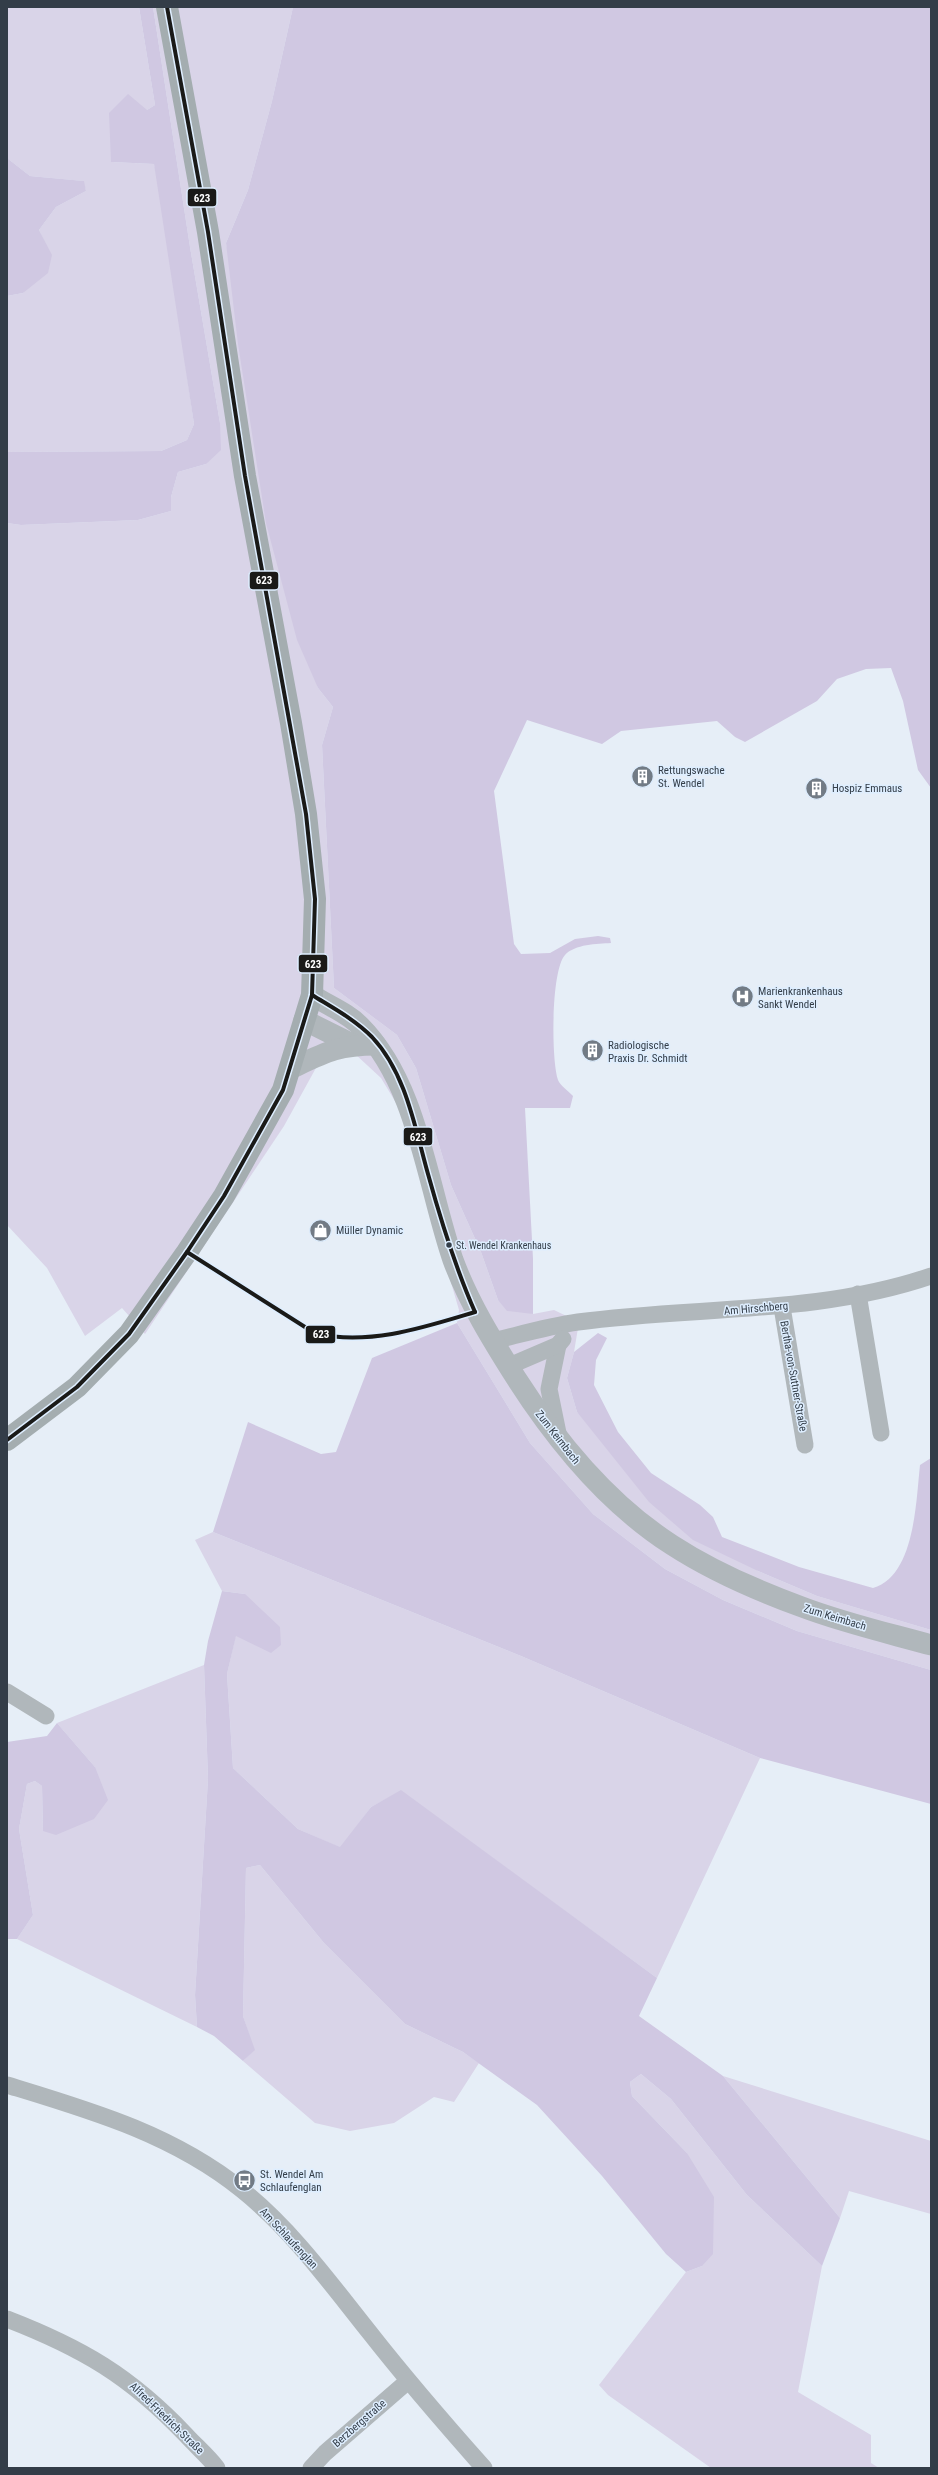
<svg xmlns="http://www.w3.org/2000/svg" width="938" height="2475" font-family="'Roboto Condensed',sans-serif">
  <rect width="100%" height="100%" fill="#e6eef7"/>
  <g fill="#d9d4e8">
    <path d="M7 7H139L155 105 147 110 111 162 154 164 159 180 194 424 187 440 161 451 7 452V296L23 293 51 255 39 230 56 207 86 191 83 181 30 176 7 158Z"/>
    <path d="M153 7H293L272 101 248 190 226 243 318 688 333 707 322 745 334 988 397 1035 416 1068 451 1185 481 1252 498 1300 533 1314 554 1310 579 1322 574 1352 567 1378 577 1412 758 1571 817 1596 931 1630V1670L797 1631 723 1600 665 1569 593 1514 530 1443 457 1323 459 1310 401 1111 381 1078 354 1053 322 1057 284 1126 145 1334 122 1308 85 1336 47 1268 7 1225V523L21 525 138 520 171 511V497L178 472 206 464 220 423 190 247Z"/>
    <path d="M213 1532 521 1656 760 1758 657 1978 401 1791 371 1807 341 1848 298 1829 233 1768 227 1674 245 1594 222 1591 195 1540Z"/>
    <path d="M204 1665 208 1779 195 1995 197 2027 17 1939 33 1915 19 1829 27 1784 35 1781 42 1786 43 1831 95 1767 57 1723Z"/>
    <path d="M260 1865 324 1943 405 2024 463 2052 479 2063 454 2102 434 2097 394 2123 350 2131 315 2123 243 2061 254 2050 243 2016 246 1868Z"/>
    <path d="M641 2074 671 2099 747 2195 822 2266 798 2392 871 2435V2463L879 2468H711L608 2395 599 2385 686 2272 702 2266 687 2153 632 2096 630 2082Z"/>
    <path d="M723 2076 931 2141V2214L849 2191 840 2218Z"/>
  </g>
  <g fill="#d0c8e2">
    <path d="M139 7H153L190 247 220 423 221 450 206 464 178 472 171 497V511L138 520 21 525 7 523V452L161 451 187 440 194 424 154 164 111 162 109 113 128 94 147 110 155 105Z"/>
    <path d="M293 7H931V788L918 770 903 701 891 668 866 669 837 679 817 701 745 742 735 737 717 721 621 731 602 744 527 720 494 791 514 944 521 954 550 953 575 939 598 936 610 938 611 943C597 944 575 944 565 955 551 970 551 1060 558 1080 560 1085 568 1091 573 1096L570 1108H525L533 1259V1314L507 1311 498 1300 481 1252 451 1185 416 1068 397 1035 334 988 322 745 333 707 318 688 297 640 266 523 238 344 226 243 248 190 272 101Z"/>
    <path d="M7 158 30 176 84 181 86 191 56 207 39 230 52 255 48 273 23 293 7 296Z"/>
    <path d="M457 1323 530 1443 593 1514 665 1569 723 1600 797 1631 931 1670V1804L760 1758 521 1656 213 1532 248 1422 321 1454 336 1452 372 1358Z"/>
    <path d="M598 1333 607 1338 596 1360 594 1385 618 1432 651 1473 700 1505 713 1517 722 1537 799 1567 873 1588C915 1576 916 1501 920 1465L931 1458V1630L817 1596 758 1571 693 1540 649 1502 577 1412 567 1378 574 1352Z"/>
    <path d="M222 1591 245 1594 280 1627 281 1645 271 1653 236 1636 227 1674 233 1768 298 1829 340 1847 371 1807 401 1790 657 1978 639 2016 723 2076 840 2218 822 2266 747 2195 671 2099 641 2074 630 2082 632 2096 687 2153 714 2197 713 2254 702 2266 686 2272 666 2254 602 2176 537 2105 463 2052 405 2024 324 1943 260 1865 246 1868 243 2016 255 2050 243 2061 214 2036 197 2027 195 1995 208 1779 204 1665 208 1641Z"/>
    <path d="M57 1723 95 1767 108 1800 94 1819 56 1835 43 1831 42 1786 35 1781 27 1784 19 1829 33 1915 17 1939H7V1742L47 1736Z"/>
  </g>
  <g fill="none" stroke-linecap="round" stroke-linejoin="round">
    <g stroke="#b0b7bb" stroke-width="17">
      <path d="M858 1294 881 1433"/>
      <path d="M782 1307 805 1445"/>
      <path d="M493 1341C522 1334 549 1326 578 1322 696 1306 817 1315 931 1276"/>
      <path d="M558 1345 549 1389 559 1438"/>
      <path d="M509 1366 558 1345 563 1339"/>
      <path d="M7 1692 46 1716"/>
      <path d="M7 2085C89 2110 173 2134 242 2190 292 2230 330 2283 370 2333 406 2379 445 2424 484 2468"/>
      <path d="M7 2319C82 2348 130 2376 186 2435 196 2446 208 2456 217 2468"/>
      <path d="M311 2468 325 2453 408 2381"/>
    </g>
    <g stroke="#b0b7bb" stroke-width="21">
      <path d="M312 995C327 1005 348 1013 360 1026 418 1084 427 1185 453 1260 469 1303 492 1340 516 1378 557 1442 608 1504 672 1545 712 1571 758 1591 802 1607 844 1623 888 1633 931 1645"/>
      <path d="M304 1020 354 1045"/>
      <path d="M290 1069C324 1053 337 1045 376 1045"/>
    </g>
    <path stroke="#a4adb0" stroke-width="22" d="M7 1440 77 1387 129 1334 187 1252 224 1196 283 1090 312 995 315 899 306 814 291 723 245 476 208 232 167 7"/>
    <defs>
      <g id="bus-1">
        <path d="M312 995C333 1008 354 1019 372 1037 406 1073 415 1128 428 1174 441 1221 455 1267 475 1312"/>
        <path d="M187 1252 316 1334C372 1345 422 1328 475 1312"/>
        <path d="M7 1440 77 1387 129 1334 187 1252 224 1196 283 1090 312 995 315 899 306 814 245 476 208 232 167 7"/>
      </g>
    </defs>
    <use href="#bus-1" stroke="#deeeff" stroke-width="7"/>
    <use href="#bus-1" stroke="#1a1a18" stroke-width="4"/>
  </g>
  <defs>
    <symbol id="building-disc" viewBox="-11 -11 22 22"><circle r="9.5" fill="#727b85" stroke="#deeeff"/><path d="M-4-6H4V6H1V3H-1V6H-4ZM-2.5-4.3h1.7v1.8h-1.7ZM.8-4.3h1.7v1.8H.8ZM-2.5-1h1.7V.8h-1.7ZM.8-1h1.7V.8H.8Z" fill="#fff"/></symbol>
    <symbol id="hospital-disc" viewBox="-11 -11 22 22"><circle r="9.5" fill="#727b85" stroke="#deeeff"/><path d="M-5-5h3v3.5h4V-5h3V5h-3V1.5h-4V5h-3Z" fill="#fff"/></symbol>
    <symbol id="shop-disc" viewBox="-11 -11 22 22"><circle r="9.5" fill="#727b85" stroke="#deeeff"/><path d="M-5-2.5h2.3a2.7 3.5 0 0 1 5.4 0H5L5.5 6h-11ZM-1.5-2.5h3a1.5 2.3 0 0 0-3 0Z" fill="#fff"/></symbol>
    <symbol id="bus-disc" viewBox="-11 -11 22 22"><circle r="9.5" fill="#727b85" stroke="#deeeff"/><path d="M-5-6H5V4H4V6H2V4H-2V6H-4V4H-5ZM-3.5-4V0h7V-4ZM-3.5 1.2v1.5H-2V1.2ZM2 1.2v1.5H3.5V1.2Z" fill="#fff"/></symbol>
  </defs>
  <g fill-rule="evenodd">
    <use href="#building-disc" x="630" y="764" width="25" height="25"/>
    <use href="#building-disc" x="804" y="776" width="25" height="25"/>
    <use href="#hospital-disc" x="730" y="984" width="25" height="25"/>
    <use href="#building-disc" x="580" y="1038" width="25" height="25"/>
    <use href="#shop-disc" x="308" y="1218" width="25" height="25"/>
    <use href="#bus-disc" x="232" y="2168" width="25" height="25"/>
  </g>
  <circle fill="#333d48" stroke="#deeeff" stroke-width="1.5" cx="449" cy="1245" r="3.5"/>
  <g text-anchor="middle" stroke-width="3" stroke-linejoin="round" paint-order="stroke">
    <g font-size="10" fill="#333d48" stroke="#deeeff" text-anchor="start">
      <text x="456" y="1249">St. Wendel Krankenhaus</text>
    </g>
    <g font-size="11" fill="#333d48" stroke="#deeeff" text-anchor="start">
      <text x="658" y="774">Rettungswache<tspan x="658" dy="13">St. Wendel</tspan></text>
      <text x="832" y="792">Hospiz Emmaus</text>
      <text x="758" y="995">Marienkrankenhaus<tspan x="758" dy="13">Sankt Wendel</tspan></text>
      <text x="608" y="1049">Radiologische<tspan x="608" dy="13">Praxis Dr. Schmidt</tspan></text>
      <text x="336" y="1234">Müller Dynamic</text>
      <text x="260" y="2178">St. Wendel Am<tspan x="260" dy="13">Schlaufenglan</tspan></text>
    </g>
    <g font-size="11" fill="#333d48" stroke="#deeeff">
      <text transform="translate(756 1308) rotate(-5)" y="4">Am Hirschberg</text>
      <text transform="translate(794 1376) rotate(80)" y="4">Bertha-von-Suttner-Straße</text>
      <text transform="translate(558 1437) rotate(52)" y="4">Zum Keimbach</text>
      <text transform="translate(835 1617) rotate(17)" y="4">Zum Keimbach</text>
      <text transform="translate(289 2238) rotate(47)" y="4">Am Schlaufenglan</text>
      <text transform="translate(167 2418) rotate(44)" y="4">Alfred-Friedrich-Straße</text>
      <text transform="translate(359 2423) rotate(-41)" y="4">Berzbergstraße</text>
    </g>
  </g>
  <g stroke="#deeeff" stroke-width="1.5">
    <rect x="187" y="188" width="30" height="19" rx="4" fill="#1a1a18"/>
    <rect x="249" y="571" width="30" height="19" rx="4" fill="#1a1a18"/>
    <rect x="298" y="954" width="30" height="19" rx="4" fill="#1a1a18"/>
    <rect x="403" y="1127" width="30" height="19" rx="4" fill="#1a1a18"/>
    <rect x="305" y="1325" width="31" height="19" rx="4" fill="#1a1a18"/>
  </g>
  <g font-size="11" text-anchor="middle" font-weight="bold" fill="#fff">
    <text x="202" y="202">623</text>
    <text x="264" y="584">623</text>
    <text x="313" y="968">623</text>
    <text x="418" y="1141">623</text>
    <text x="321" y="1338">623</text>
  </g>
  <rect width="938" height="2475" fill="none" stroke="#333d48" stroke-width="16"/>
</svg>
